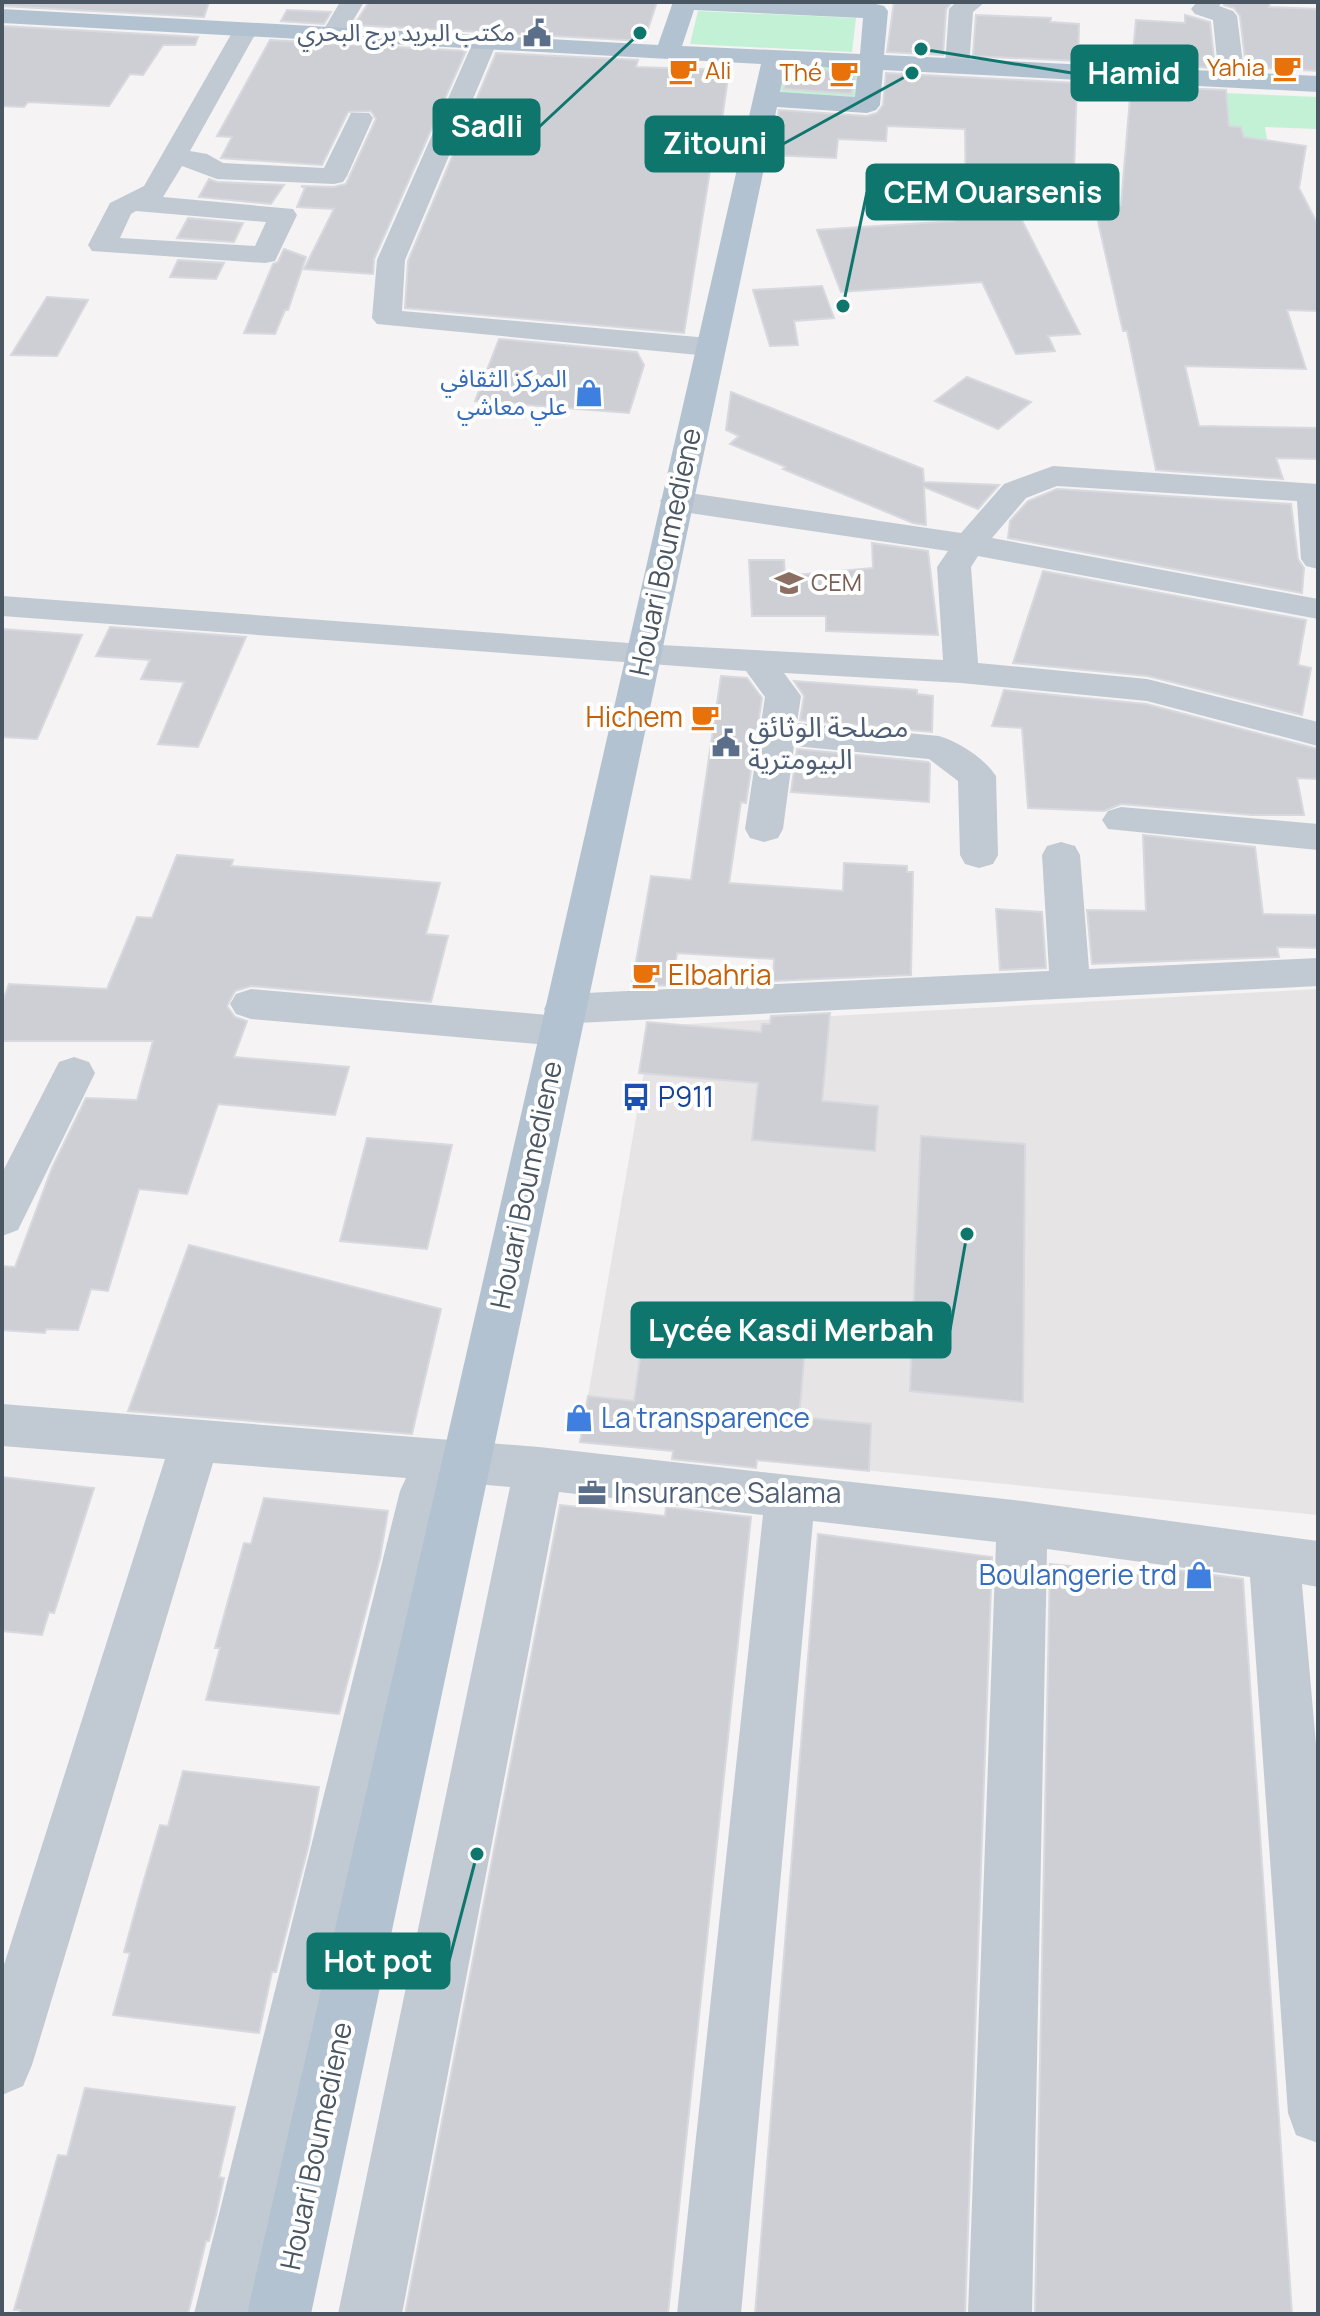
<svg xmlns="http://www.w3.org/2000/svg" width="1320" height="2316" font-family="Manrope,'Noto Sans Arabic',sans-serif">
  <rect width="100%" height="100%" fill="#f5f3f3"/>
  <path fill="#e6e4e5" d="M1318 989V1515L580 1442 652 1026Z"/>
  <g fill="#c3f1d5">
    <path d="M698 11 856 18 852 52 690 44Z"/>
    <path d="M786 63 861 67 857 98 780 95Z"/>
    <path d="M1151 90 1318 97V129L1265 127 1271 164Z"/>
  </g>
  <g fill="#cdcfd5" stroke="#d7d9de" stroke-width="2">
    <path d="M2 2H209L204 17 2 6Z"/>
    <path d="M369 2H657L644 41 354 25Z"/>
    <path d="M894 2H952L946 9 943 55 887 52Z"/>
    <path d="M1225 2H1270L1269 7 1318 9V71L1246 67 1240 16 1234 8 1224 5Z"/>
    <path d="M287 10 331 12 324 24 281 21Z"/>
    <path d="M976 15 1051 18 1050 22 1079 24 1078 61 973 56Z"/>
    <path d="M1185 15 1210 22 1215 68 1132 64 1136 20 1185 23Z"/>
    <path d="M2 26 198 37 195 45H163L143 75 130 74 109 106 28 102 24 107 2 106Z"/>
    <path d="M270 40 466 51 374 259 373 274 304 269 334 209 297 207 305 188 301 186 334 187 346 184 376 119 371 111 348 112 322 165 221 158 232 137 217 136Z"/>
    <path d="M496 53 638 60 636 67 729 70 715 170 712 158 684 333 405 308 408 261Z"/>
    <path d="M817 70 855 72 852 94 784 89 788 71 817 72Z"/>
    <path d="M886 73 1077 83 1073 198 1009 195 1080 334 1048 336 1055 351 1016 354 982 282 841 292 817 230 954 221 946 205 966 204 965 129 887 126 886 141 838 139 836 158 771 155 779 110 867 116 877 113 883 105Z"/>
    <path d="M1131 86 1226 90 1229 126 1241 127 1244 137 1306 146 1299 188 1318 225V311L1287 310 1306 369 1185 366 1199 426 1318 428V459L1276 458 1283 479 1156 470 1127 331H1123L1094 204 1121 205Z"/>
    <path d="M209 179 217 182 284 185 271 204 199 197Z"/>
    <path d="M188 218 243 223 234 242 177 238Z"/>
    <path d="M284 249 306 257 288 310H285L275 334 244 333 273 264 278 262Z"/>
    <path d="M178 260 224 263 216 279 170 277Z"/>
    <path d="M822 286 834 318 794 321 798 345 770 346 753 290Z"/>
    <path d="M47 297 88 300 57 356 11 355Z"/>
    <path d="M499 339 637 352 644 365 629 413 475 401Z"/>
    <path d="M967 377 1031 402 998 429 935 401Z"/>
    <path d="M731 392 923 469 924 482 999 485 978 509 924 487 926 525 913 523 783 469 786 467 730 444 739 436 726 430Z"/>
    <path d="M1057 489 1291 504 1298 559 1304 568 1302 593 1008 538 1010 521 1028 501Z"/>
    <path d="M872 543 928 551 938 635 826 631V616H752L749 560H784L785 576 873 568Z"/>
    <path d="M1043 571 1306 620 1298 665 1311 668 1302 715 1148 676 1013 663Z"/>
    <path d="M110 627 246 637 198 747 158 744 184 682 141 679 150 660 96 656Z"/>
    <path d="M2 629 82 635 37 739 2 737Z"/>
    <path d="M721 676 747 678 762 698 746 803 741 802 729 883 843 891 844 863 907 866V872H913L911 975 773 981 774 959 677 953 672 986 632 984 651 876 691 880Z"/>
    <path d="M794 681 917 690V694L933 696 932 732 800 720 804 696Z"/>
    <path d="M1004 690 1146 704 1318 749V779L1297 778 1304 815H1252L1121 804 1104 811 1028 808 1022 728 992 726Z"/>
    <path d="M797 749 928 762 930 764 929 802 791 792Z"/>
    <path d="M1143 835 1255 847 1263 914 1318 915V948L1277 947 1279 957 1092 964 1087 910 1146 911Z"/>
    <path d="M177 855 233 860 231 866 440 883 426 934 448 936 431 1002 251 986 235 991 227 1006 235 1017 247 1021 234 1057 349 1067 335 1115 218 1104 187 1194 139 1189 108 1291 91 1289 78 1330 46 1329 45 1333 2 1330V1266L15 1267 52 1168 86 1098 137 1100 153 1041H2V1003L9 984 107 989 137 917 152 918Z"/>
    <path d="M996 909 1042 912 1046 968 1000 970Z"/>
    <path d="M830 1013 822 1101 878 1106 875 1151 752 1140 758 1083 639 1073 647 1022 761 1032 762 1024H770L771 1016Z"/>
    <path d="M921 1136 1025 1144 1023 1402 910 1391Z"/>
    <path d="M367 1138 452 1145 427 1249 340 1241Z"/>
    <path d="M189 1245 441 1309 412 1434 128 1411Z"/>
    <path d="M647 1309 807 1325 799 1417 871 1424 869 1471 757 1460 756 1468 672 1459 673 1451 580 1442 588 1396 634 1401Z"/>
    <path d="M2 1477 94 1488 54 1613 49 1612 42 1635 2 1631Z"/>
    <path d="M264 1498 388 1511 380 1558 339 1714 206 1700 220 1648H215L244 1543 251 1544Z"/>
    <path d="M560 1505 665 1516 666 1507 751 1517 668 2314H405Z"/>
    <path d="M818 1534 992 1557 965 2314H755Z"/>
    <path d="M1050 1564 1155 1575 1154 1567 1243 1579 1292 2314H1035Z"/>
    <path d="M183 1771 319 1787 309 1844 276 1972H272L259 2033 113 2015 130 1953 124 1952 139 1897 160 1825 168 1826Z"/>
    <path d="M85 2088 235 2107 219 2177 224 2178 216 2215 209 2241H206L188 2314H19L20 2310H14L58 2155 67 2156Z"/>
  </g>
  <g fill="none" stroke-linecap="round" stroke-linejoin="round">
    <g fill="#c1cad2" fill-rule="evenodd">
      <path d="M340 2H364L341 41H323L320 36Z"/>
      <path d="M956 2H985L973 12 969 66 966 71H948L945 66 949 9Z"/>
      <path d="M1197 2H1222L1219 6 1233 11 1237 16 1245 79 1241 84H1223L1219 79 1213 20 1195 14 1191 9Z"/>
      <path d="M245 24 254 26 257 31 190 151 207 154 223 163 324 168 351 113H369L373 118 347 176 343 182 334 184 217 179 182 166 163 197 293 209 297 215 275 261 265 263 92 251 88 245 110 203 144 186 233 31 236 26ZM136 211 266 222 255 246 120 238 131 214Z"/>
      <path d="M485 35 494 37 497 42 405 260 402 311 709 338 720 341 724 347 720 353 709 356 377 324 372 318 377 260 473 42 476 37Z"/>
      <path d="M1053 466 1318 484V569L1306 566 1301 559 1297 501 1057 486 1026 498 992 538 1318 599V619L978 556 971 567 978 663 1147 679 1318 722V746L1147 701 961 683 784 673 801 696 797 723 939 736C959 742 984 758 996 776L998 855 993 864 979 868 965 864 960 855 958 781 929 759 794 746 783 829 778 838 764 842 750 838 745 829 765 697 746 671 2 616V596L642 644 943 660 937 567 948 551 676 511 665 508 660 501 665 494 676 491 961 533 1004 484Z"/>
      <path d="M1121 807 1318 824V850L1108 829 1102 820 1108 811Z"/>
      <path d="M1061 842 1075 846 1080 855 1089 969 1318 958V986L577 1023 581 1031 575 1042 560 1046 251 1019 236 1014 230 1004 236 994 251 989 548 1015 544 1009 550 998 565 994 1049 971 1042 855 1047 846Z"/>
      <path d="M74 1057 89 1062 95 1073 18 1230 2 1236V1173L59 1062Z"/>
      <path d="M2 1404 539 1447 1022 1501 1318 1541V1587L1302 1584 1318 1768V2143L1296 2135 1288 2113 1250 1577 1047 1549 1032 2314H968L996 1542 813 1521 741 2314H677L763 1515 559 1492 402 2314H338L510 1487 454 1482 258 2314H194L400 1491 406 1478 213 1463 32 2065 23 2086 2 2095V1971L165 1459 2 1446Z"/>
    </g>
    <path fill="#b3c2d1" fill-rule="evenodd" d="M673 2 876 4 884 6 888 11 884 55 1318 76V92L883 70 880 105 876 110 867 113 777 107 311 2314H247L761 64 2 23V9L658 45ZM694 10 863 18 860 54 682 46ZM786 65 858 69 855 97 780 92Z"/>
  </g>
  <defs>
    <symbol id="civic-bare" viewBox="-9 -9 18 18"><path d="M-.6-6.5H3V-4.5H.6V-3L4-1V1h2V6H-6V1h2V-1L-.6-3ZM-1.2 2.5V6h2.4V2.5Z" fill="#5c6f8a" stroke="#fff" stroke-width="2.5" paint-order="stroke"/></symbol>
    <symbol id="cafe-bare" viewBox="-9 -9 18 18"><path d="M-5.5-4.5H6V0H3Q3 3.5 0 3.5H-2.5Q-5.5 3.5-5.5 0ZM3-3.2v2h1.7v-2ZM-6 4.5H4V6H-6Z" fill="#e8710a" stroke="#fff" stroke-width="2.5" paint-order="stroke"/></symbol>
    <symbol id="shop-bare" viewBox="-9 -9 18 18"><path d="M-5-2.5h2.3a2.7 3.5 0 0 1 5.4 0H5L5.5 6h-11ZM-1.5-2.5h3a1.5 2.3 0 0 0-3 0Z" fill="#3f7fe0" stroke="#fff" stroke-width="2.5" paint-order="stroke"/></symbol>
    <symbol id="school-bare" viewBox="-9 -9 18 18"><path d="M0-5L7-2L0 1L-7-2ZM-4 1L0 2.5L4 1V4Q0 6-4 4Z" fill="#8d6e63" stroke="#fff" stroke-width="2.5" paint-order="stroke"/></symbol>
    <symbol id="bus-bare" viewBox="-9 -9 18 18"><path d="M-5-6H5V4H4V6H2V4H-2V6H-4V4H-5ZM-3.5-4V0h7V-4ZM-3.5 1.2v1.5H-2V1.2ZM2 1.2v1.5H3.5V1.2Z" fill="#1a4fb4" stroke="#fff" stroke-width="2.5" paint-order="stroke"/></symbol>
    <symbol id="office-bare" viewBox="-9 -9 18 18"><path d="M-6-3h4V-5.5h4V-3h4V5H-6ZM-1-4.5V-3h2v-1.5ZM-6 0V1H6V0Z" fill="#5c6f8a" stroke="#fff" stroke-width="2.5" paint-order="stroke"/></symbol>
  </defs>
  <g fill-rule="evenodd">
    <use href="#civic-bare" x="517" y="13" width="40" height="40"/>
    <use href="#cafe-bare" x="1267" y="48" width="40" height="40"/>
    <use href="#cafe-bare" x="663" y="51" width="40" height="40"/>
    <use href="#cafe-bare" x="824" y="53" width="40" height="40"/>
    <use href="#shop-bare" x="569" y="373" width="40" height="40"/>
    <use href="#school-bare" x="769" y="563" width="40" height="40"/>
    <use href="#cafe-bare" x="685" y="697" width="40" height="40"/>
    <use href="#civic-bare" x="706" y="723" width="40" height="40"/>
    <use href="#cafe-bare" x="626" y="955" width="40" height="40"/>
    <use href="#bus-bare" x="616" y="1077" width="40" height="40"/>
    <use href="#shop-bare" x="559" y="1398" width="40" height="40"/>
    <use href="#office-bare" x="572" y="1473" width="40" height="40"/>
    <use href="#shop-bare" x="1179" y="1555" width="40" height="40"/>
  </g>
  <g text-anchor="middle" stroke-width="8" stroke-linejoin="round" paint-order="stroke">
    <g font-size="24" fill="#4e5e75" stroke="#fff" text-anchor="end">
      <text x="515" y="41">مكتب البريد برج البحري</text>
    </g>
    <g font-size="24" fill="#c56008" stroke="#fff" text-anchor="end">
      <text x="1265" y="76">Yahia</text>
      <text x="705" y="79" text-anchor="start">Ali</text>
      <text x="822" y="81">Thé</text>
    </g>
    <g font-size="24" fill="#366cbe" stroke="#fff" text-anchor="end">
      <text x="567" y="387">المركز الثقافي<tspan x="567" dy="28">علي معاشي</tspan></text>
    </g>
    <g font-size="24" fill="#785e54" stroke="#fff" text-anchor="start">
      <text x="811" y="591">CEM</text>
    </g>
    <g font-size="28" fill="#4a5661" stroke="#fff">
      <text transform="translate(665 552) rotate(-78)" y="10">Houari Boumediene</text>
      <text transform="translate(526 1185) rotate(-78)" y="10">Houari Boumediene</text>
      <text transform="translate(316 2146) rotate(-78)" y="10">Houari Boumediene</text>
    </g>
    <g font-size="28" fill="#c56008" stroke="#fff" text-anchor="end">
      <text x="683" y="727">Hichem</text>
      <text x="668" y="985" text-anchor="start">Elbahria</text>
    </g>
    <g font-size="28" fill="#4e5e75" stroke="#fff" text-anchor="start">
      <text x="748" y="737">مصلحة الوثائق<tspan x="748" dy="32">البيومترية</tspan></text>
      <text x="614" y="1503">Insurance Salama</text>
    </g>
    <g font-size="28" fill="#164399" stroke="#fff" text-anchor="start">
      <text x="658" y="1107">P911</text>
    </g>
    <g font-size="28" fill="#366cbe" stroke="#fff" text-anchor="start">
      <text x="601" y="1428">La transparence</text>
      <text x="1177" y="1585" text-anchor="end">Boulangerie trd</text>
    </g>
  </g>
  <path fill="none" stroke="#0f766e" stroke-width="3" d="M921 49L1072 73M640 33L539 127M912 73L783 144M843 306L867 192M967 1234L950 1330M477 1854L449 1961"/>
  <g fill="#0f766e" stroke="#fff" stroke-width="3">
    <circle cx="921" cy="49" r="8"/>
    <circle cx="640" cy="33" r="8"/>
    <circle cx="912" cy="73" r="8"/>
    <circle cx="843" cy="306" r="8"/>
    <circle cx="967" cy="1234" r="8"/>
    <circle cx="477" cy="1854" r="8"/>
  </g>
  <g fill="#0f766e" stroke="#0f766e" stroke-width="3">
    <rect x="1072" y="46" width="125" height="54" rx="8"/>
    <rect x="434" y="100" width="105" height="54" rx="8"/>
    <rect x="646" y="117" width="137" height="54" rx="8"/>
    <rect x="867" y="165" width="251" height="54" rx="8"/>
    <rect x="632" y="1303" width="318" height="54" rx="8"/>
    <rect x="308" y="1934" width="141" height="54" rx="8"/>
  </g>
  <g font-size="30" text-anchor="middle" font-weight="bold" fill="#fff">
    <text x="1134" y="84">Hamid</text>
    <text x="487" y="137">Sadli</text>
    <text x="715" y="154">Zitouni</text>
    <text x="993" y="203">CEM Ouarsenis</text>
    <text x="791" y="1341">Lycée Kasdi Merbah</text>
    <text x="378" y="1972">Hot pot</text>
  </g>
  <rect width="1320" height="2316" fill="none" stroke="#4a5661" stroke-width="8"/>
</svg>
